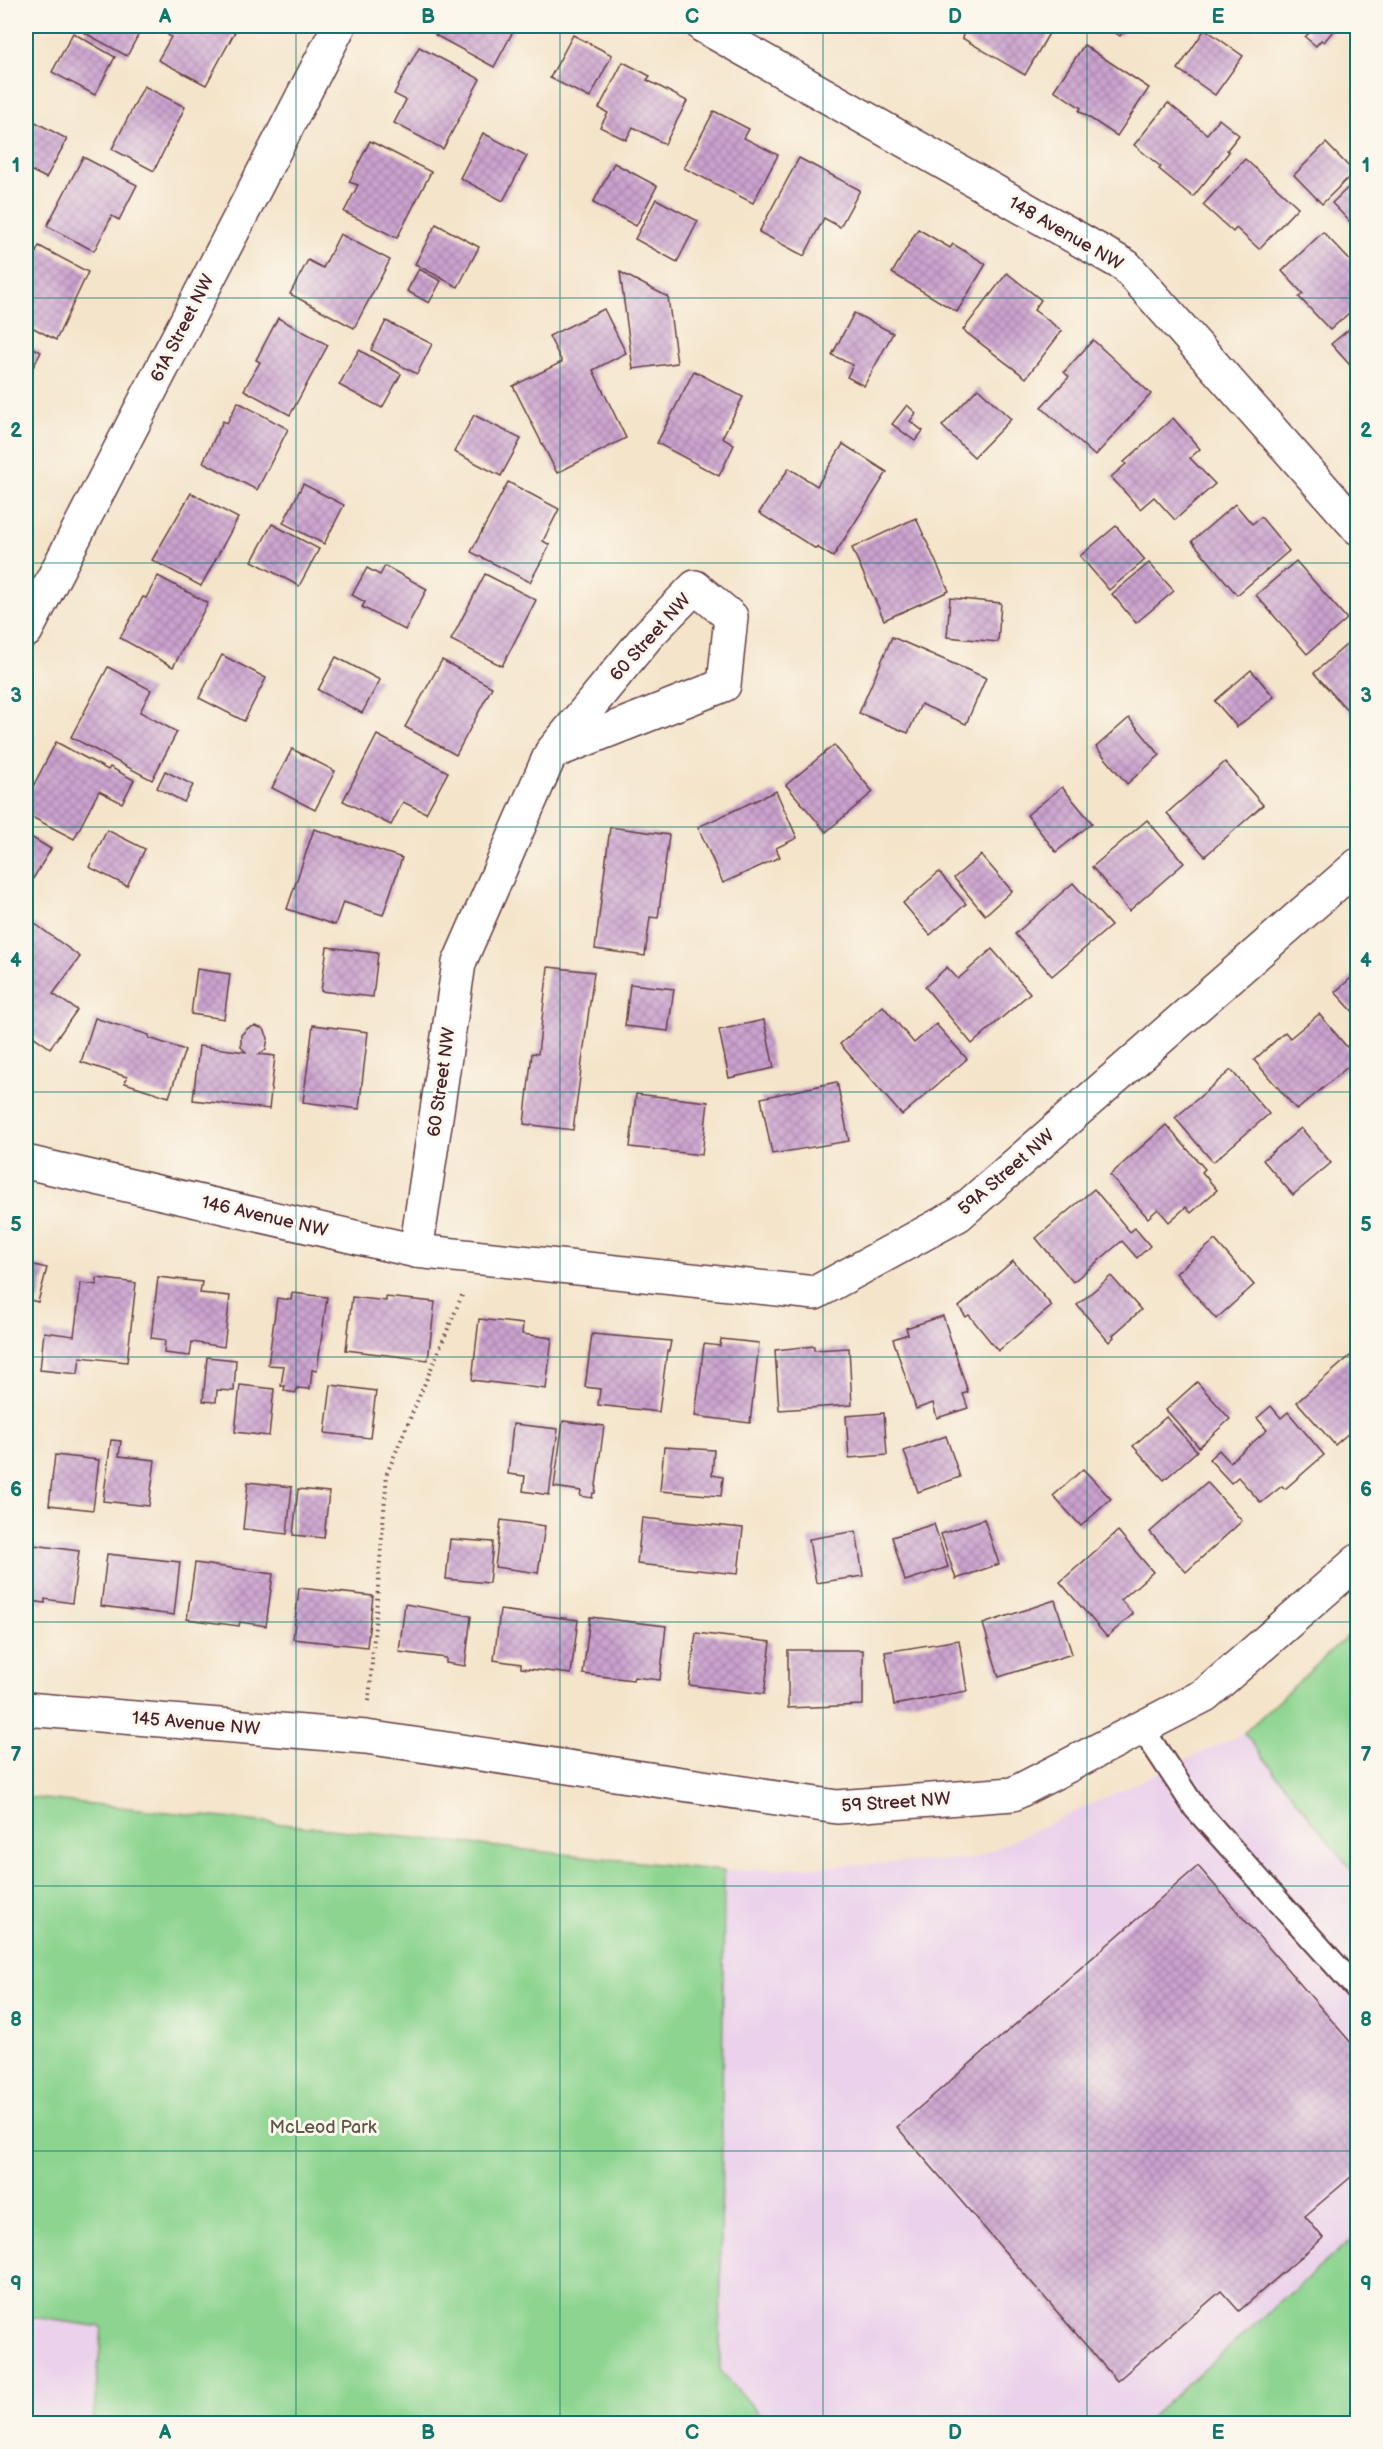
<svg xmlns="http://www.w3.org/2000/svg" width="1383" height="2449" font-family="'Balsamiq Sans',sans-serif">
  <defs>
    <pattern id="building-cross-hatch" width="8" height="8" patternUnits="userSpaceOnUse" patternTransform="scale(1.5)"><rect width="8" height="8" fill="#cba3cf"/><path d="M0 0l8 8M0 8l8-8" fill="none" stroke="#a784a8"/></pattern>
  </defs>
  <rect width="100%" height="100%" fill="#fbf7ec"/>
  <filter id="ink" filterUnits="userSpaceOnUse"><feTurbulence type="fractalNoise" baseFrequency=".0167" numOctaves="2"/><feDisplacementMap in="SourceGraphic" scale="12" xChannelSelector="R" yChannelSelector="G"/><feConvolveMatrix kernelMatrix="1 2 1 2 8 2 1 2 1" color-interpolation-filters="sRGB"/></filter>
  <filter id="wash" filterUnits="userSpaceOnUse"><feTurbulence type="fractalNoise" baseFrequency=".008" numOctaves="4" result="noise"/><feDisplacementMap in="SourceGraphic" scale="24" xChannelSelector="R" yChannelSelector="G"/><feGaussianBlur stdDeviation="1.35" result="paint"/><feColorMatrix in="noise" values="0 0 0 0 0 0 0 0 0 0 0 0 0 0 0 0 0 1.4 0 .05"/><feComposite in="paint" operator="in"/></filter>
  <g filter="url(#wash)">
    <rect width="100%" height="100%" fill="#f4e4ca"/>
    <g fill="#ebd1eb">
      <path d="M1244 1733 1357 1877V2234L1144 2423H766L720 2371 724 1871 973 1859Z"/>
      <path d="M26 2316 102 2327 93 2423H26Z"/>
    </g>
    <g fill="#8cd48f" stroke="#6b7a5d" stroke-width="1.5">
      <path d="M1357 1627V1877L1244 1733Z"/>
      <path d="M26 1797 724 1871 720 2370 766 2423H93L102 2327 26 2316Z"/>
      <path d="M1357 2234V2423H1144Z"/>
    </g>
    <g id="blocks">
      <g fill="url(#building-cross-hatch)">
        <path d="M89 26H143L127 56 85 33Z"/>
        <path d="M168 26H238L206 85 158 60 171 37 168 35Z"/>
        <path d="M440 26H516L494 67 435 35Z"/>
        <path d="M966 26H1044L1051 30 1025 75 962 38Z"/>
        <path d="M1105 26H1127L1120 36Z"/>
        <path d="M1303 26H1337L1324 42 1321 40 1316 46 1305 37 1310 32Z"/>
        <path d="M1205 29 1243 56 1215 95 1178 69Z"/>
        <path d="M73 33 115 57 95 95 52 72Z"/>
        <path d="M573 35 612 55 590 98 550 78Z"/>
        <path d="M1084 45 1149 88 1117 136 1079 111 1081 108 1054 90Z"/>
        <path d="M419 47 480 79 443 149 394 123 406 100 394 94Z"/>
        <path d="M623 62 650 76 647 80 687 101 665 144 633 127 626 140 600 127 608 113 599 108Z"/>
        <path d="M144 86 185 107 154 171 112 149Z"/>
        <path d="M1168 103 1207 134 1219 119 1239 135 1227 150 1229 152 1193 197 1159 169 1161 167 1134 145Z"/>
        <path d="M714 111 749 129 744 138 778 155 753 203 684 168Z"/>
        <path d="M26 117 67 139 46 178 26 168Z"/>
        <path d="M483 133 527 156 503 201 460 178Z"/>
        <path d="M370 141 431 172 397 238 344 212 358 185 349 182Z"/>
        <path d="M1326 143 1354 172 1322 204 1294 175Z"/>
        <path d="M83 157 137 185 119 220 112 216 94 251 47 226Z"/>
        <path d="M799 158 860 190 840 227 824 218 804 256 759 232Z"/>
        <path d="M1245 159 1298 207 1259 249 1236 228 1233 232 1203 205Z"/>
        <path d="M614 163 657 186 636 226 593 203Z"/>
        <path d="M1358 178V226L1356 228 1332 203Z"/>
        <path d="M656 199 698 221 677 262 635 239Z"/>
        <path d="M436 224 479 247 458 287 415 264Z"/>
        <path d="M918 229 950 248 953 244 986 264 957 312 892 273Z"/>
        <path d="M1323 232 1358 269V305L1330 330 1299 297 1303 294 1282 271Z"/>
        <path d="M340 234 390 260 354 328 290 294 308 260 323 268Z"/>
        <path d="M39 246 88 272 56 340 26 324V273Z"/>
        <path d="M419 269 441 281 429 303 407 291Z"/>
        <path d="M620 272 668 297 677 363 633 369Z"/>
        <path d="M1007 273 1041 300 1034 310 1062 331 1026 378 963 330Z"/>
        <path d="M604 309 626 353 593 370 626 438 557 473 513 386 562 362 549 336Z"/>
        <path d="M854 313 893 333 864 386 847 377 853 365 832 355Z"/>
        <path d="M278 318 328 345 290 415 244 390 260 362 256 360Z"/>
        <path d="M386 321 432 344 417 374 371 350Z"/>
        <path d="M1358 322V374L1331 344Z"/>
        <path d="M1093 340 1151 394 1095 456 1041 407 1069 377 1064 372Z"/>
        <path d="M26 344 41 352 26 381Z"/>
        <path d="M359 350 401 374 382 408 339 385Z"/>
        <path d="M694 371 743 397 722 438 734 445 719 476 657 443Z"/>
        <path d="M978 388 1011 419 974 457 942 426Z"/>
        <path d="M238 402 288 429 257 490 203 462 223 421 227 423Z"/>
        <path d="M907 405 916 413 910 421 923 431 915 441 892 424Z"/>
        <path d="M474 415 521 439 501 476 454 452Z"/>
        <path d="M1173 418 1200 449 1190 458 1215 484 1175 520 1154 497 1140 509 1111 477 1126 464 1124 462Z"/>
        <path d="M843 444 887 472 833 557 817 547 816 549 759 513 789 468 817 486Z"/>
        <path d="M508 482 559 509 543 541 550 545 530 582 471 552Z"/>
        <path d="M303 484 344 505 324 544 283 523Z"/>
        <path d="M191 493 238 518 201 586 152 560Z"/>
        <path d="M1235 504 1252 524 1261 517 1289 551 1237 595 1192 541Z"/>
        <path d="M916 518 949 591 884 620 852 548Z"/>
        <path d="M272 524 319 549 299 586 252 561Z"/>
        <path d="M1116 526 1145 560 1109 590 1080 556Z"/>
        <path d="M1296 561 1347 619 1307 654 1256 595Z"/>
        <path d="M1149 563 1174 591 1136 623 1112 594Z"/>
        <path d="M385 566 427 589 405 630 362 607 365 602 352 595 367 568 380 575Z"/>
        <path d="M485 574 536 600 502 666 451 640Z"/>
        <path d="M158 576 208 603 173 667 120 638 143 597 146 598Z"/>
        <path d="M950 598 1001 603 998 642 947 637Z"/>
        <path d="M892 637 986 678 966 724 921 704 908 733 859 713Z"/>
        <path d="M1353 639 1358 644V722L1314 673Z"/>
        <path d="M222 655 266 678 244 721 199 698Z"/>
        <path d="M336 657 380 680 362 713 318 690Z"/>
        <path d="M442 660 492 687 456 755 405 727Z"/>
        <path d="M108 667 151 690 140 712 177 732 152 780 71 737Z"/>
        <path d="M1251 670 1274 697 1237 727 1215 701Z"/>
        <path d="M1129 718 1160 755 1127 784 1096 747Z"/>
        <path d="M377 735 448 772 426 813 403 802 391 825 343 801Z"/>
        <path d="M56 742 108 770 110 767 134 780 122 803 99 791 74 839 26 814V800Z"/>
        <path d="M834 745 873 792 826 832 786 785Z"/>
        <path d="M292 749 335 771 315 810 272 788Z"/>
        <path d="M1225 762 1263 805 1205 856 1167 813Z"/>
        <path d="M165 771 193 785 184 802 157 788Z"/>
        <path d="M1062 787 1092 823 1056 852 1027 815Z"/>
        <path d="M776 791 797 838 776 848 780 857 723 883 698 827Z"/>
        <path d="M1147 820 1184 863 1129 911 1092 867Z"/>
        <path d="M610 827 669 835 658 918 650 917 645 956 595 949Z"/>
        <path d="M314 829 402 858 383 915 343 902 335 925 287 909Z"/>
        <path d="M107 830 145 849 127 886 89 867Z"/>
        <path d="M26 834 51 849 28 887 26 886Z"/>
        <path d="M981 855 1012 891 985 915 954 878Z"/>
        <path d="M939 872 966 904 930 935 903 903Z"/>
        <path d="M1073 883 1111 926 1052 976 1015 934Z"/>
        <path d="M34 923 80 957 53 994 77 1010 50 1048 26 1031V935Z"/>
        <path d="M327 947 378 953 373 997 321 991Z"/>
        <path d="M992 949 1030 993 972 1044 925 987 947 967 958 979Z"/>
        <path d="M548 967 594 972 573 1130 524 1124 532 1053 538 1054Z"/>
        <path d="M197 969 230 974 224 1019 191 1014Z"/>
        <path d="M1358 972V1017L1335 992Z"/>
        <path d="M630 984 674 989 668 1031 625 1026Z"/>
        <path d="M883 1006 914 1043 936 1024 967 1059 902 1115 840 1044Z"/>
        <path d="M1319 1014 1357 1059 1297 1110 1254 1060 1285 1032 1290 1038Z"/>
        <path d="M95 1018 149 1035V1038L185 1050 169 1097 125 1083 127 1077 81 1062Z"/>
        <path d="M764 1020 774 1068 729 1078 719 1030Z"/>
        <path d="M313 1025 368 1032 359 1109 303 1102Z"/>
        <path d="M255 1026 264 1029 268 1038 266 1049 259 1054 275 1056 269 1109 193 1100 199 1046 246 1052 241 1047V1035L248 1028Z"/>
        <path d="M1231 1070 1269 1114 1213 1162 1175 1118Z"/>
        <path d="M837 1082 849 1141 772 1154 761 1098Z"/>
        <path d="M636 1094 708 1102 702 1155 630 1147Z"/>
        <path d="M1166 1125 1205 1169 1202 1172 1217 1190 1191 1213 1186 1207 1169 1222 1158 1209 1148 1218 1110 1175Z"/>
        <path d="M1301 1128 1331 1163 1293 1195 1263 1160Z"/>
        <path d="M1094 1189 1130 1232 1135 1228 1150 1246 1137 1258 1122 1241 1073 1282 1036 1238Z"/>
        <path d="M1215 1240 1254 1285 1216 1319 1176 1273Z"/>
        <path d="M1013 1261 1052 1306 998 1351 969 1315 966 1317 959 1307Z"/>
        <path d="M26 1263 47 1268 38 1302 26 1299Z"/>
        <path d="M1111 1276 1141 1310 1113 1335 1114 1337 1109 1342 1077 1305Z"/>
        <path d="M158 1277 202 1282 200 1293 230 1296 224 1347 192 1342 190 1356 164 1353 165 1340 151 1338Z"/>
        <path d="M97 1278 136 1283 127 1362 80 1357 78 1374 40 1370 44 1332 74 1336 81 1283 97 1285Z"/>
        <path d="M292 1293 327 1297 317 1371 312 1370 310 1389 297 1388 296 1393 284 1391 285 1386H281L284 1366 268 1365 277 1298 291 1300Z"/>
        <path d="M352 1297 386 1301V1297L435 1302 428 1360 346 1350Z"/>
        <path d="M943 1316 968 1392 963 1394 968 1408 937 1418 933 1403 916 1409 893 1339 908 1334 906 1328Z"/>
        <path d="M479 1319 523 1324 522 1334 552 1338 546 1389 472 1380Z"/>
        <path d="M592 1334 671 1341 669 1351H667L659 1412 598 1405 600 1389 585 1387Z"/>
        <path d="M721 1339 759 1343 750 1423 695 1416 704 1344 720 1346Z"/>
        <path d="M814 1346V1350L849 1348 852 1405 779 1410 775 1350Z"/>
        <path d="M1350 1356 1358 1365V1425L1335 1445 1297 1402Z"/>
        <path d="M207 1357 236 1360 234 1391 217 1390 216 1402 203 1401Z"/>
        <path d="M1197 1382 1230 1419 1199 1447 1166 1410Z"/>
        <path d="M240 1385 274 1389 269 1436 235 1432Z"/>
        <path d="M331 1385 376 1391 370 1438 325 1433Z"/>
        <path d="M1271 1406 1281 1418 1288 1412 1324 1455 1285 1489 1282 1486 1261 1503 1238 1477 1231 1483 1209 1459 1219 1450 1230 1462 1267 1430 1257 1418Z"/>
        <path d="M884 1413 887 1455 849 1458 846 1416Z"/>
        <path d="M1166 1417 1197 1451 1164 1480 1133 1446Z"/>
        <path d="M563 1421 604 1426 595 1493H593L592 1498 580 1496 581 1491 554 1487Z"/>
        <path d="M513 1424 558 1429 549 1495 523 1491 525 1476 508 1474Z"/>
        <path d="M946 1436 960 1477 918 1492 904 1451Z"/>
        <path d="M111 1440 121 1441 119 1456 155 1460 149 1506 103 1501Z"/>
        <path d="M664 1447 714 1450 712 1475 723 1477 721 1496 660 1491Z"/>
        <path d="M55 1455 99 1460 93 1510 49 1505Z"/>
        <path d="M1083 1469 1111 1499 1081 1526 1053 1496Z"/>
        <path d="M248 1482 292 1487 287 1534 243 1529Z"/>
        <path d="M1207 1482 1242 1521 1186 1572 1150 1532Z"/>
        <path d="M298 1489 329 1492 324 1538 293 1535Z"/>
        <path d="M642 1518 743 1528 738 1574 637 1564Z"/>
        <path d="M984 1519 999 1564 956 1579 941 1534Z"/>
        <path d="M501 1520 545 1526 538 1573 495 1567Z"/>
        <path d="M934 1524 948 1567 905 1581 892 1537Z"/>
        <path d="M856 1531 863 1576 816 1583 809 1539Z"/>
        <path d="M1118 1531 1153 1572 1121 1600 1133 1614 1107 1637 1060 1582Z"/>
        <path d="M450 1539 493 1542 489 1583 446 1579Z"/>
        <path d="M26 1544 79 1551 72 1603 45 1599V1603L26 1600Z"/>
        <path d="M107 1554 180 1562 174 1615 101 1606Z"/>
        <path d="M195 1563 273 1574 266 1626 240 1622 239 1626 187 1619Z"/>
        <path d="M299 1588 373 1596 367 1647 293 1639Z"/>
        <path d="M1055 1600 1072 1654 999 1677 983 1624Z"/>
        <path d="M405 1604 471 1616 465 1666 446 1663V1658L399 1652Z"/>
        <path d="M500 1610 578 1620 571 1674 521 1668V1664L494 1660Z"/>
        <path d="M590 1617 666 1626 660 1680 634 1677 633 1680 583 1674Z"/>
        <path d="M696 1633 771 1642 764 1694 689 1685Z"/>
        <path d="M959 1640 967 1691 894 1705 885 1652Z"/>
        <path d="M788 1650H863V1705L788 1708Z"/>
        <path d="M1198 1866 1353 2045 1358 2042V2171L1305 2216 1323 2238 1239 2311 1221 2291 1117 2381 897 2127Z"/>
      </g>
    </g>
  </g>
  <g filter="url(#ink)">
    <use href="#blocks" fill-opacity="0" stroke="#643d43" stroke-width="1.5"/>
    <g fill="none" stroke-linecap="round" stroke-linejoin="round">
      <defs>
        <path id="service" d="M1142 1728 1195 1808 1358 1990"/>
        <g id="minor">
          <path d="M703 26 1126 266 1358 528"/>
          <path d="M26 631 339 26"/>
          <path d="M26 1162 416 1251 815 1293 958 1215 1358 865"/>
          <path d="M416 1251 459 963 551 753 648 635 695 587 731 617 724 685 551 753"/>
          <path d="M26 1709 366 1737 837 1807 1013 1794 1205 1695 1358 1561"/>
        </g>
      </defs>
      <use href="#service" stroke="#643d43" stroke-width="26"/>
      <use href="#minor" stroke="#643d43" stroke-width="36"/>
      <path stroke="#643d43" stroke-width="4" stroke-dasharray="1.5 4.5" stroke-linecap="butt" d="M369 1701 387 1473 463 1293"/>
      <use href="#service" stroke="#fff" stroke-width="22"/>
      <use href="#minor" stroke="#fff" stroke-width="33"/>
    </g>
  </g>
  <path fill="none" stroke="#0f766e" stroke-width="1.5" stroke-opacity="0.55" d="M296 26V2424M560 26V2424M823 26V2424M1087 26V2424M26 298H1358M26 563H1358M26 827H1358M26 1092H1358M26 1357H1358M26 1622H1358M26 1886H1358M26 2151H1358"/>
  <g text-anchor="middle" stroke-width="6" stroke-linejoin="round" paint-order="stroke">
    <g font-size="18" fill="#4a1f2b" stroke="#fbf7ec">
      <text transform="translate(1066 233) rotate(30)" y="6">148 Avenue NW</text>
      <text transform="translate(182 328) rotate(-63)" y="6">61A Street NW</text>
      <text transform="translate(650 637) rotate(-48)" y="6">60 Street NW</text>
      <text transform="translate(441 1082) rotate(-82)" y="6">60 Street NW</text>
      <text transform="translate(1006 1172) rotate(-41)" y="6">59A Street NW</text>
      <text transform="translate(265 1216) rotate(13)" y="6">146 Avenue NW</text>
      <text transform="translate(196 1723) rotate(5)" y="6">145 Avenue NW</text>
      <text transform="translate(896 1802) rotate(-4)" y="6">59 Street NW</text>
    </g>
    <g font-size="18" fill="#5e5549" stroke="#fbf7ec">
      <text x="323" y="2133">McLeod Park</text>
    </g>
  </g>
  <rect width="1383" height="2449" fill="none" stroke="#fbf7ec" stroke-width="66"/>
  <rect x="33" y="33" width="1317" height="2383" fill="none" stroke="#0f766e" stroke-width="2"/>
  <g font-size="20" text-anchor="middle" font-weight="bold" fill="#0f766e">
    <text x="165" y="23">A</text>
    <text x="428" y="23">B</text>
    <text x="692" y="23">C</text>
    <text x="955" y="23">D</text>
    <text x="1218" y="23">E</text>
    <text x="16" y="172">1</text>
    <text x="1366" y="172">1</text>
    <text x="16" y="437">2</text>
    <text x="1366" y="437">2</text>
    <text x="16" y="702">3</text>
    <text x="1366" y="702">3</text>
    <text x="16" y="967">4</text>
    <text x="1366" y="967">4</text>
    <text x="16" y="1231">5</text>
    <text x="1366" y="1231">5</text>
    <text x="16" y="1496">6</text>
    <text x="1366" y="1496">6</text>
    <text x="16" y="1761">7</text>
    <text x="1366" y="1761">7</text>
    <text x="16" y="2026">8</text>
    <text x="1366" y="2026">8</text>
    <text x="16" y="2290">9</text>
    <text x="1366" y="2290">9</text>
    <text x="165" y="2439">A</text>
    <text x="428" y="2439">B</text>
    <text x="692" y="2439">C</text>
    <text x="955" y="2439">D</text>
    <text x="1218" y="2439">E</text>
  </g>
</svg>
